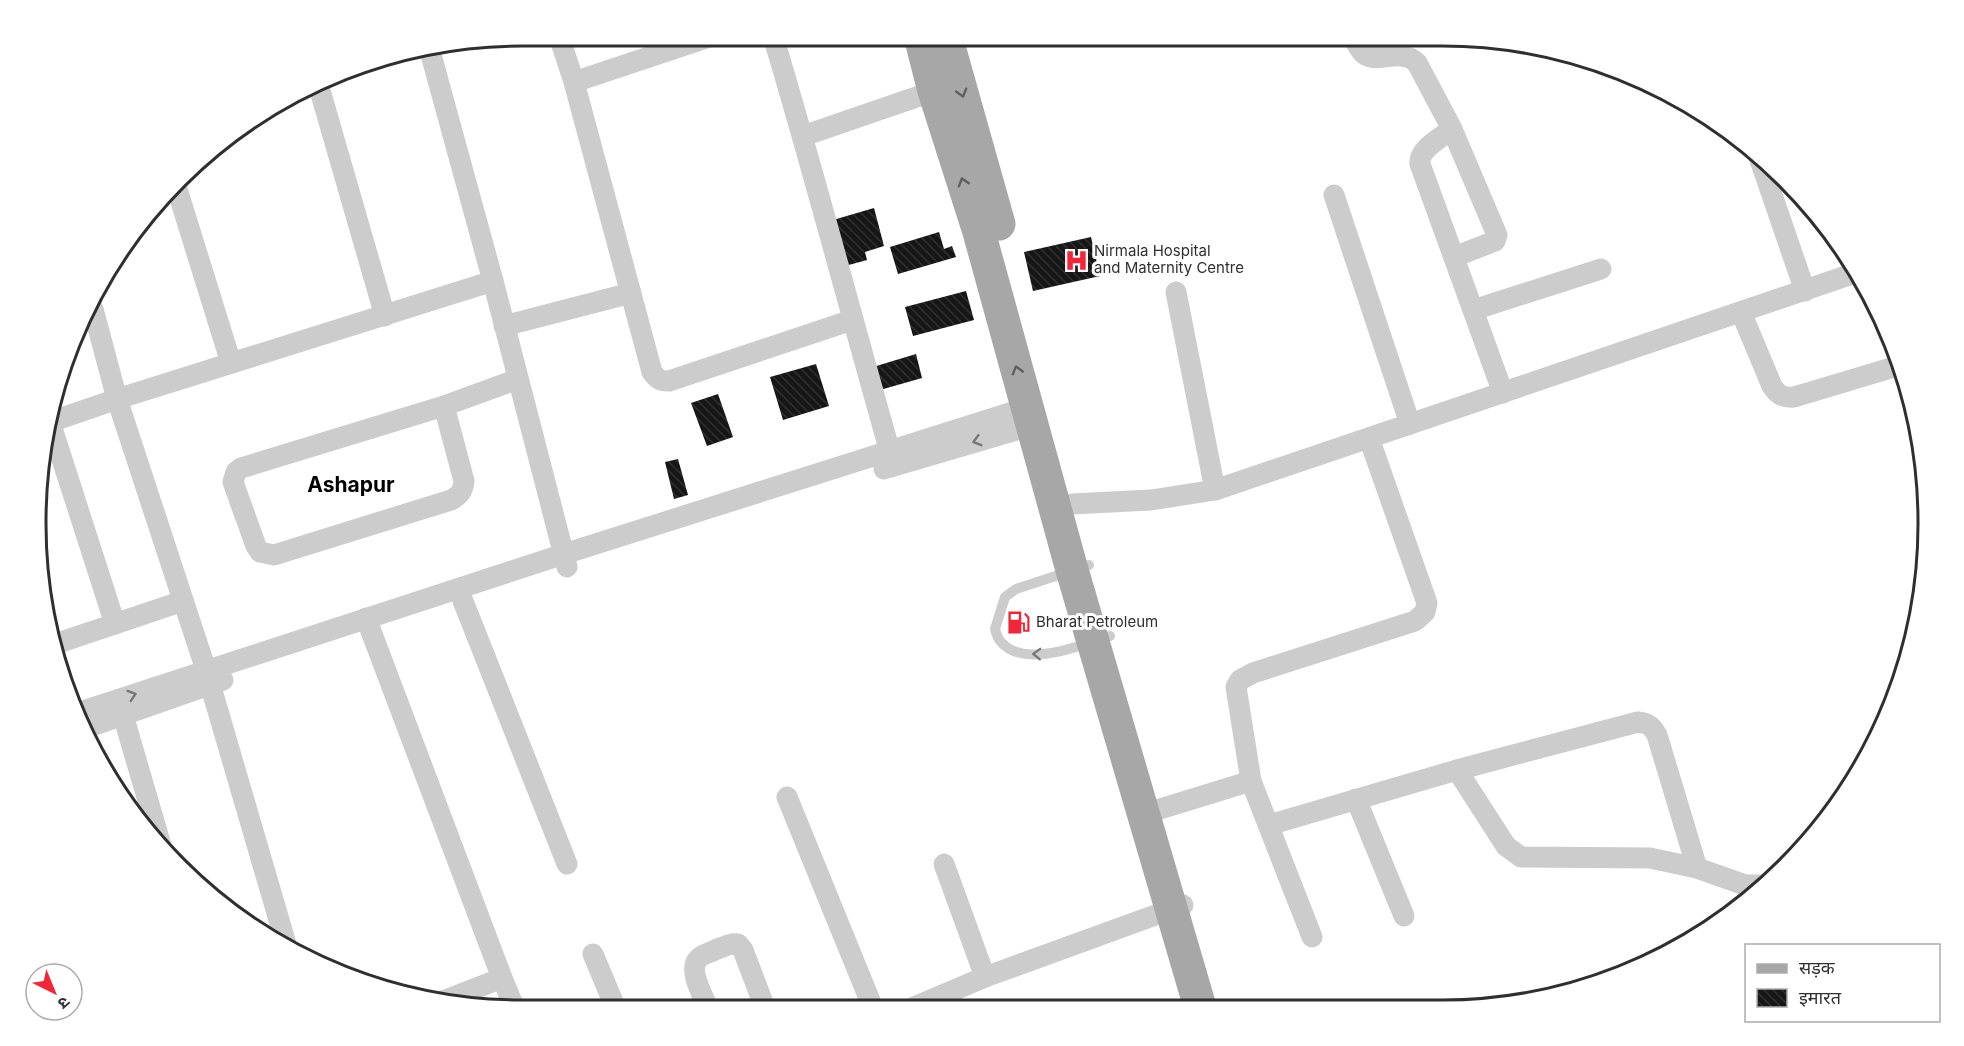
<svg xmlns="http://www.w3.org/2000/svg" width="1964" height="1046" font-family="Inter,'Noto Sans Devanagari',sans-serif">
  <defs>
    <pattern id="building-back-hatch" width="6" height="6" patternUnits="userSpaceOnUse" patternTransform="scale(1.5)"><rect width="6" height="6" fill="#161616"/><path d="M-1 5l2 2M0 0l6 6M5-1l2 2" fill="none" stroke="#303030"/></pattern>
  </defs>
  <rect width="100%" height="100%" fill="#fff"/>
  <g fill="url(#building-back-hatch)">
    <path d="M874 208 884 246 865 252 867 260 845 266 833 220Z"/>
    <path d="M939 232 944 249 952 246 956 257 898 274 890 247Z"/>
    <path d="M1091 237 1100 276 1033 291 1024 252Z"/>
    <path d="M966 291 974 320 913 336 905 307Z"/>
    <path d="M916 354 922 378 880 390 873 367Z"/>
    <path d="M816 364 829 406 783 420 770 377Z"/>
    <path d="M718 394 733 437 707 446 691 403Z"/>
    <path d="M678 459 688 495 674 499 665 462Z"/>
  </g>
  <g fill="none" stroke-linecap="round" stroke-linejoin="round">
    <path stroke="#ccc" stroke-width="10" d="M1089 565 1016 589 1005 597 995 629C996 633 998 639 1001 642 1024 669 1082 645 1110 636"/>
    <g stroke="#ccc" stroke-width="21">
      <path d="M559 36 574 82 652 372C657 379 660 381 669 381L852 320"/>
      <path d="M773 36C816 179 853 323 894 466"/>
      <path d="M1353 37C1356 42 1359 49 1363 53 1375 66 1399 46 1417 63L1452 129 1497 235 1495 241 1454 257"/>
      <path d="M430 51 493 281 567 567"/>
      <path d="M574 82 712 36"/>
      <path d="M319 87 385 316"/>
      <path d="M1452 129C1441 138 1418 149 1420 164L1503 393"/>
      <path d="M803 136 934 91"/>
      <path d="M1759 157 1805 291"/>
      <path d="M177 189 231 363"/>
      <path d="M1334 195 1410 424"/>
      <path d="M1176 292 1215 490"/>
      <path d="M93 309 117 399 206 670 286 944"/>
      <path d="M1473 310 1601 269"/>
      <path d="M1741 312 1772 386C1778 395 1783 398 1794 397L1901 365"/>
      <path d="M504 326 631 293"/>
      <path d="M444 406 464 481C463 491 460 495 451 500L274 555 260 552 256 546 233 482 236 472 241 468 444 406 518 379"/>
      <path d="M50 422 117 399 493 281"/>
      <path d="M50 422 115 624"/>
      <path d="M884 469 1033 425"/>
      <path d="M1072 504 1151 500 1215 490 1858 272"/>
      <path d="M463 601 567 864"/>
      <path d="M366 618 502 978 515 1009"/>
      <path d="M52 645 183 601"/>
      <path d="M77 713 564 554 1028 407"/>
      <path d="M123 715 160 842"/>
      <path d="M83 729 223 680"/>
      <path d="M1457 770 1506 846 1521 857 1650 858 1697 868 1745 885H1761"/>
      <path d="M787 797 873 1008"/>
      <path d="M1356 799 1404 916"/>
      <path d="M1160 809 1251 781"/>
      <path d="M1269 825 1457 770 1638 722C1648 723 1652 726 1657 735L1697 868"/>
      <path d="M944 864 985 977"/>
      <path d="M1312 937 1251 781 1236 687 1240 680 1253 673 1415 621 1425 612 1427 603 1369 438"/>
      <path d="M593 954 616 1009"/>
      <path d="M443 1001 502 978"/>
      <path d="M708 1008C703 996 688 970 698 959 702 954 710 953 715 950 723 947 730 943 738 944L743 950 765 1008"/>
      <path d="M912 1008 985 977 1183 905"/>
    </g>
    <g stroke="#a7a7a7" stroke-width="33">
      <path d="M920 36 934 91 979 232 1072 570 1200 1007"/>
      <path d="M946 36 999 224"/>
    </g>
  </g>
  <defs><path id="oneway-chevron" d="M-2-3.5L2.5 0L-2 3.5" fill="none" stroke-width="1.6" stroke-linecap="round" stroke-linejoin="round" transform="scale(1.5)"/></defs>
  <g stroke="#5f5f5f">
    <use href="#oneway-chevron" transform="translate(962 93) rotate(74)"/>
    <use href="#oneway-chevron" transform="translate(963 182) rotate(-107)"/>
    <use href="#oneway-chevron" transform="translate(1017 370) rotate(-106)"/>
  </g>
  <g stroke="#767676">
    <use href="#oneway-chevron" transform="translate(977 441) rotate(164)"/>
    <use href="#oneway-chevron" transform="translate(1037 654) rotate(-178)"/>
    <use href="#oneway-chevron" transform="translate(132 695) rotate(-18)"/>
  </g>
  <defs>
    <symbol id="hospital-bare" viewBox="-9 -9 18 18"><path d="M-5-5h3v3.5h4V-5h3V5h-3V1.5h-4V5h-3Z" fill="#f12638" stroke="#fff" stroke-width="2.5" paint-order="stroke"/></symbol>
    <symbol id="fuel-bare" viewBox="-9 -9 18 18"><path d="M-5.5-6h7V0h2V4h1.3V-2.5L3-4.5l.8-.8L6-3V5H2.5V1h-1V6h-7ZM-4.2-4.7v3.2H.2V-4.7Z" fill="#f12638" stroke="#fff" stroke-width="2.5" paint-order="stroke"/></symbol>
  </defs>
  <g fill-rule="evenodd">
    <use href="#hospital-bare" x="1060" y="244" width="33" height="33"/>
    <use href="#fuel-bare" x="1002" y="606" width="33" height="33"/>
  </g>
  <g text-anchor="middle" stroke-width="6" stroke-linejoin="round" paint-order="stroke">
    <g font-size="15" fill="#2f2f2f" stroke="#fff" text-anchor="start">
      <text x="1094" y="256">Nirmala Hospital<tspan x="1094" dy="17">and Maternity Centre</tspan></text>
      <text x="1036" y="627">Bharat Petroleum</text>
    </g>
    <g font-size="21" font-weight="bold" fill="#000" stroke="#fff">
      <text x="351" y="492">Ashapur</text>
    </g>
  </g>
  <path d="M0 0H1964V1046H0ZM522 46H1442A476 476 0 0 1 1918 522V524A476 476 0 0 1 1442 1000H522A476 476 0 0 1 46 524V522A476 476 0 0 1 522 46Z" fill="#fff" fill-rule="evenodd"/>
  <path fill="none" stroke="#2f2f2f" stroke-width="3" d="M522 46H1442A476 476 0 0 1 1918 522V524A476 476 0 0 1 1442 1000H522A476 476 0 0 1 46 524V522A476 476 0 0 1 522 46Z"/>
  <rect x="1745" y="944" width="195" height="78" fill="#ffffff" stroke="#acacac" stroke-width="1.5"/>
  <rect x="1757" y="964" width="30" height="9" fill="#a7a7a7" stroke="#acacac" stroke-width="1.5"/>
  <text x="1799" y="974" font-size="18" fill="#2f2f2f">सड़क</text>
  <rect x="1757" y="989" width="30" height="18" fill="url(#building-back-hatch)" stroke="#acacac" stroke-width="1.5"/>
  <text x="1799" y="1004" font-size="18" fill="#2f2f2f">इमारत</text>
  <g transform="translate(54 992) rotate(137)"><circle r="28" fill="#ffffff" stroke="#acacac" stroke-width="1.5"/>
  <path d="M0-4.5L10 22L0 15L-10 22Z" fill="#f12638"/>
  <text y="-9" font-size="16" font-weight="bold" text-anchor="middle" fill="#2f2f2f">उ</text>
  </g>
</svg>
